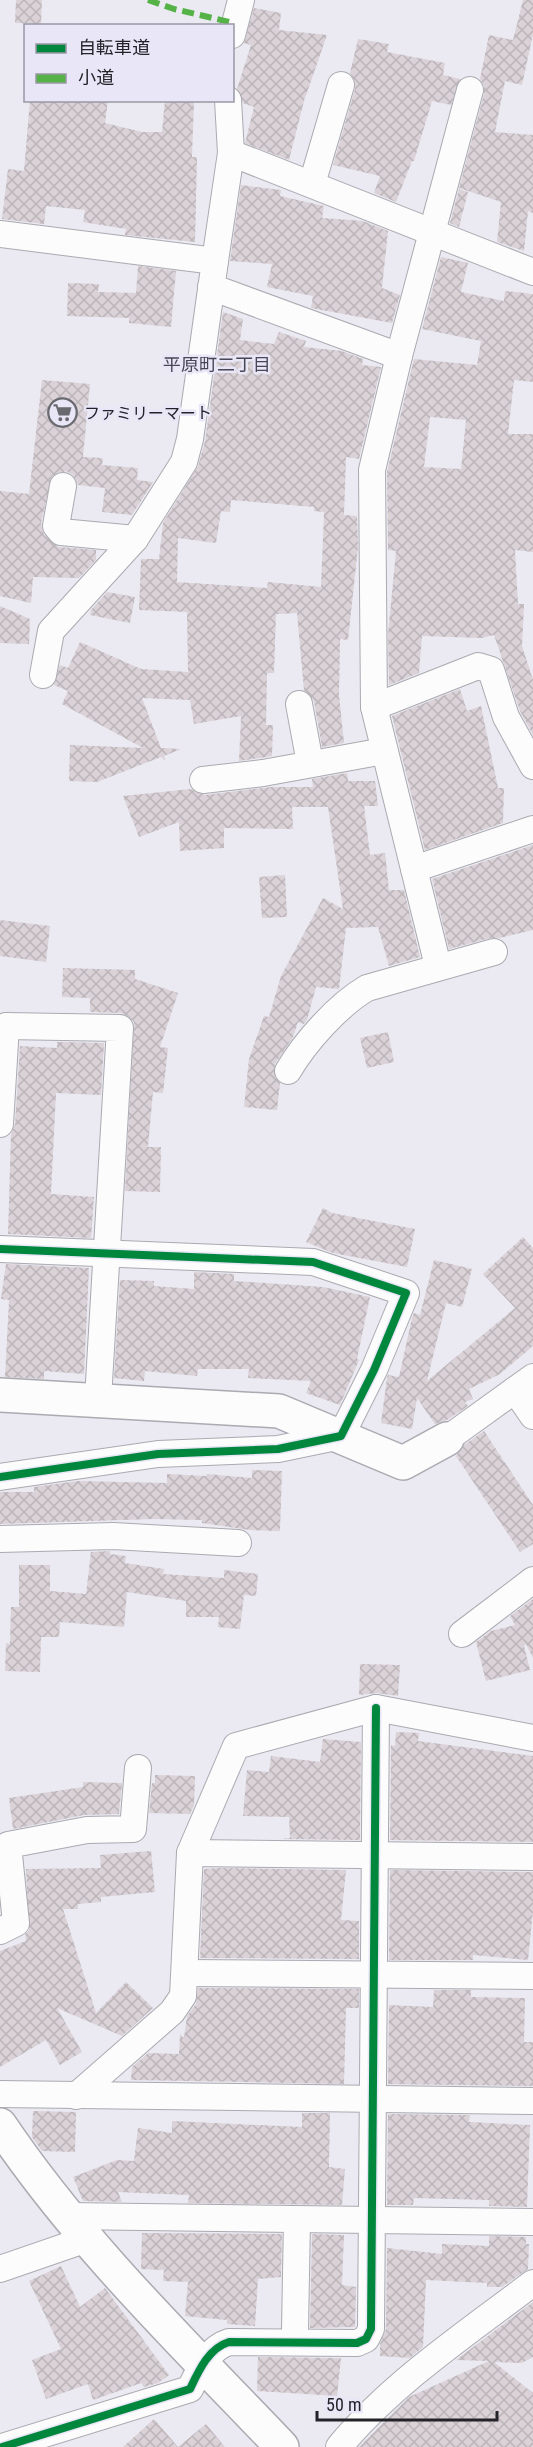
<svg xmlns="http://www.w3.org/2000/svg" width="533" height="2447" font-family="'Roboto Condensed','Noto Sans JP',sans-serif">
  <defs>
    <pattern id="building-cross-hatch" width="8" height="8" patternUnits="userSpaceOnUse" patternTransform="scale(1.5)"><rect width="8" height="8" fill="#dad2d6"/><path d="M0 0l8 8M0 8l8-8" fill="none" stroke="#bbb4b8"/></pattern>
  </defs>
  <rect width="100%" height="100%" fill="#ebeaf3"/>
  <g fill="url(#building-cross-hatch)" fill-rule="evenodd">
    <path d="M16 0H42L41 24 15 23Z"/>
    <path d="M523 0H533V34L522 85 505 81 495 132 533 135V213L528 211 524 251 497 242 501 202 459 188 484 94V86L480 79 489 35 513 40Z"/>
    <path d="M254 8 281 13 279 30 327 35 304 101 289 160 245 143 254 107 243 103 237 89 251 45 244 43Z"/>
    <path d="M358 39 389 44 387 52 445 63 443 75 460 79 451 105 432 101 414 161H412L396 202 374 193 380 176 333 165 355 89V81L350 73Z"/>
    <path d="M30 100H108L105 123 142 132H162L165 100H194L192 157H197L195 242 125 235 126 229 83 222 85 210 46 206 44 224 2 219 8 169 24 171Z"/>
    <path d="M241 185 281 190 280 196 324 206 322 218 363 221 388 231 382 288 400 295 392 323 311 308 313 296 267 287 272 264 230 261Z"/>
    <path d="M459 189 468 192 459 227 450 223Z"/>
    <path d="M441 257 468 263 461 292 504 301 505 291 533 294V382L514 380 508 434H533V552L515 550 518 604H524L522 646 533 680V735L520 711 494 635 482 638 422 636 419 673 389 685 388 634 396 551 388 550 387 472 414 359 477 365 481 341 422 329ZM430 417 466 420 461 469 424 467Z"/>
    <path d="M138 266 176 271 171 327 129 323V318L67 316 68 283 99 284 98 292 136 293Z"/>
    <path d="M223 312 243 319 240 340 274 344 279 332 306 341 304 347 342 351 363 359 362 365 381 367 359 459 346 457 344 515 357 516 358 547 348 640 340 639 339 695 344 743 322 747 314 701 304 690 297 613 276 614 274 673H267L266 725H273L272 756 239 761 241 716 194 724 190 700 142 698 161 748 181 749 164 756 165 760 161 757 97 782 69 781 70 745 143 748 62 704 68 691 54 685 60 665 68 668 80 642 141 669 188 672 187 612 139 610 141 559H159L163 523 198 466 205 441ZM231 500 314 507V511L324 512 321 587 268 582 267 588 177 582 178 538 216 543 221 511 230 512Z"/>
    <path d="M42 380 90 384 83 457 103 458 102 465 138 468 137 480 153 482 132 515 102 512 105 488 78 485 73 475 66 471 52 476 41 523 44 535 59 547 96 550V560L79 578 33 577 31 603 0 596V491L29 494Z"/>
    <path d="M107 592 135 597 130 623 90 615 91 610Z"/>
    <path d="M0 606 30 619 29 644 0 643Z"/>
    <path d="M460 689 467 711 481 706 498 788H504L503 823 425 850 392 716Z"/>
    <path d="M347 773 348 781H375L378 806H364L370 855 385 853 389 890H404L420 957 389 966 378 927 346 928 339 989 316 987 307 1020 304 1024 298 1022 293 1037 275 1064V1077L280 1083 277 1110 244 1107 249 1059 264 1016 269 1017 281 976 323 898 343 909 328 807H292L293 829 224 828V848L180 851 179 822 139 837 123 796 191 789 205 795 271 787H313L312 779Z"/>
    <path d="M533 845V930L499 938H490L449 949 432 879Z"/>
    <path d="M285 875 287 917 262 918 259 877Z"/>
    <path d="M0 920 50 926 46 962 0 956Z"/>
    <path d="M63 968 135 970V979L178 993 160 1047 168 1048 163 1093 153 1092 148 1147H161L160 1192 125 1191 134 1022 128 1016 121 1013 90 1012V998L62 997Z"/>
    <path d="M388 1032 394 1062 367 1068 360 1038Z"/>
    <path d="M57 1042 104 1043 101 1095 56 1093 51 1194 94 1197 91 1238 8 1234 11 1134 15 1125 20 1046 57 1048Z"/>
    <path d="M323 1208 332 1213 415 1229 407 1267 333 1253 306 1242Z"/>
    <path d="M523 1237 533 1248V1346L500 1374 469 1389 473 1399 465 1402 468 1406 447 1420 435 1424 417 1398 412 1429 381 1423 387 1378 388 1375 399 1377 412 1318 414 1313 420 1315 434 1260 472 1269 462 1307 446 1303 427 1381 515 1308 483 1274Z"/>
    <path d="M6 1264 89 1268 84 1374 44 1371V1379L5 1377 9 1300 1 1299Z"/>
    <path d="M194 1272 234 1274V1281L323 1287 370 1297 357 1359 359 1360 340 1405 306 1393 311 1381 248 1378 249 1369H198L197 1376 145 1371 144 1381 114 1378 120 1280 154 1281V1286L194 1289Z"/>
    <path d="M484 1431 533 1505V1544L520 1552 456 1456 464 1445Z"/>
    <path d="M252 1470 282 1471 280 1531 250 1530 202 1523V1520L153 1519 0 1524V1492H34V1487L78 1481 167 1483V1474L206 1476 207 1474 252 1478Z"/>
    <path d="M110 1551V1554L126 1556 125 1563 164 1569 163 1574 224 1578V1570L258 1574 256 1596 244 1595 240 1629 218 1627 219 1617H186V1601L127 1592 124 1627 60 1622 59 1637H41L40 1672 5 1671 6 1643 10 1644 11 1607H19V1565H50V1591L86 1594 91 1552Z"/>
    <path d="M533 1599V1658L526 1644 524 1646 530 1670 486 1681 476 1642 491 1631 515 1625 510 1616Z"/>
    <path d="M360 1664 400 1665 398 1696 377 1693 359 1695Z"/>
    <path d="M396 1732 419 1733 418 1741 533 1756V1842L390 1840 391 1745 395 1746Z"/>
    <path d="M323 1739 361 1742 360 1840 281 1839 290 1838 289 1817 243 1816 247 1770 269 1772 271 1756 320 1762Z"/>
    <path d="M155 1775 195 1776 194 1805 190 1814 149 1813 152 1783H155Z"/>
    <path d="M83 1782 122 1783 119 1814 84 1815 13 1829 9 1798 83 1787Z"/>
    <path d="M151 1851 155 1892 101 1897V1902L78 1904V1909H63L96 2013 126 1982 153 2008 122 2036 57 2008 82 2052 60 2065 46 2040 0 2067V1951L26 1941 25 1934 29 1930 26 1869 101 1868 100 1855Z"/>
    <path d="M219 1868 346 1870 341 1920 359 1921V1959L200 1958 204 1869Z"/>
    <path d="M390 1870 533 1872V1911L528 1960 473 1955V1960H389Z"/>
    <path d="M198 1988 359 1989V2008H346L344 2084 131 2080 132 2067 148 2053 179 2054 180 2034 184 2038 187 2016 196 2004Z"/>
    <path d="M434 1990H471V1997L525 1998 524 2042H533V2086L388 2084 389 2005 433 2007Z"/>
    <path d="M33 2111 76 2112 75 2152 42 2151 32 2137Z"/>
    <path d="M302 2113H330L329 2167 345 2169 342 2205 188 2203 189 2195 118 2192 122 2202 83 2201 73 2177 117 2160 134 2161 138 2128 172 2133V2121L302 2127Z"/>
    <path d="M388 2114 470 2115 469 2122 530 2125 527 2207 489 2206V2200L414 2198 413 2205H387Z"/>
    <path d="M142 2233 282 2234 281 2277 258 2279 255 2326 227 2324V2320L185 2316 188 2282 163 2281 164 2270 141 2269Z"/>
    <path d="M312 2234 344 2235 342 2285 356 2287 355 2327 310 2328Z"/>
    <path d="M489 2236 526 2237V2244H529L528 2269 502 2287H487V2283L426 2280 423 2347 410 2358 380 2356V2344L386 2329 387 2248 442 2254V2244L489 2246Z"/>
    <path d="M61 2266 80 2307 105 2288 169 2375 158 2383 144 2387 141 2383 93 2400 88 2384 46 2399 32 2360 61 2349 29 2281Z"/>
    <path d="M533 2302V2357L522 2363 494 2362 533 2393V2447H359L409 2397 489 2361 456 2360Z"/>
    <path d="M258 2357 341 2358 337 2396 257 2391Z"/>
    <path d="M154 2419 178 2447 206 2424 225 2447H123Z"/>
  </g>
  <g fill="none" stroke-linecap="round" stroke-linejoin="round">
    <defs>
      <g id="street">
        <path d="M232 35 241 0"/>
        <path d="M228 100 231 153"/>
        <path d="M312 184 341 85"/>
        <path d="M0 234 215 261 190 439 184 462 135 539 51 631 43 675"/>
        <path d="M215 261 231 153 533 272"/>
        <path d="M211 287 399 356"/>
        <path d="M63 486 56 526 61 532 135 539"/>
        <path d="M299 704 310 763"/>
        <path d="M374 707 478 666 491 670 506 717 533 766"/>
        <path d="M203 780 263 773 384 751"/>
        <path d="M414 869 533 829"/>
        <path d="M438 966 374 707 372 470 399 356 470 90"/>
        <path d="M288 1071C305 1042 338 1005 367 988L494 952"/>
        <path d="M0 1124 6 1026 120 1028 98 1399"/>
        <path d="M0 1249 313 1262 406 1293 374 1370 341 1436 278 1449 158 1454 0 1477"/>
        <path d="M515 1390 533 1416"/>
        <path d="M447 1439 533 1377"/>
        <path d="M0 1539 113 1536 238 1543"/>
        <path d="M462 1634 533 1580"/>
        <path d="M190 1853 533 1857"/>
        <path d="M0 1931 16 1923 8 1845 87 1830 133 1829 138 1768"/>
        <path d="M186 1973 533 1976"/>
        <path d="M0 2094 533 2101"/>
        <path d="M76 2096 172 2012 183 1996 190 1853 236 1746 376 1708 533 1738"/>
        <path d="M67 2216 533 2222"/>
        <path d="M0 2269 87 2239"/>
        <path d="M295 2330 297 2220"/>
        <path d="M2 2447 190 2389C199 2370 209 2348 229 2342L357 2343 366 2339 371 2329 376 1708"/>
        <path d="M339 2447C391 2384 468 2332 533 2283"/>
      </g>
      <g id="secondary">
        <path d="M0 1395 279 1411 403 1463 447 1439"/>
        <path d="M0 2125C80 2244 184 2344 282 2447"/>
      </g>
    </defs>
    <use href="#street" stroke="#aaaab0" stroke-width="28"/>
    <use href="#secondary" stroke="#aaaab0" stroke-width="36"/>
    <use href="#street" stroke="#fcfcfd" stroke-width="26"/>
    <use href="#secondary" stroke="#fcfcfd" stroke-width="33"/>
    <path stroke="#55b246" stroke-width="6" stroke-dasharray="12 6" stroke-linecap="butt" d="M148 0 174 9 234 23"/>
    <defs>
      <g id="cycleway">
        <path d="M0 1249 313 1262 406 1293 374 1370 341 1436 278 1449 158 1454 0 1477"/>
        <path d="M2 2447 190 2389C199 2370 209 2348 229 2342L357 2343 366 2339 371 2329 376 1708"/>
      </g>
    </defs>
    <use href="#cycleway" stroke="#e8e6f7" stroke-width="11"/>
    <use href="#cycleway" stroke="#00873e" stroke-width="8"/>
  </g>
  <defs>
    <symbol id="supermarket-ring" viewBox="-11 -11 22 22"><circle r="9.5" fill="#e8e6f7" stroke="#696970" stroke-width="1.5"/><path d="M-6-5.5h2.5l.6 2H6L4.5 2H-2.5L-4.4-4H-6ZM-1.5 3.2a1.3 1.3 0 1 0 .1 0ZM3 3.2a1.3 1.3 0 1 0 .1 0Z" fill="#696970"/></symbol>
  </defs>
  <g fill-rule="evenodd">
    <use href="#supermarket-ring" x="46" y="396" width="33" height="33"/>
  </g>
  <g text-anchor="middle" stroke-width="5" stroke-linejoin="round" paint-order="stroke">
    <g font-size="16" fill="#232329" stroke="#e8e6f7" text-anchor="start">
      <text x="84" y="419">ファミリーマート</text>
    </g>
    <g font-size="18" fill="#494755" stroke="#e8e6f7">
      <text x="217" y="371">平原町二丁目</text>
    </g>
  </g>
  <rect x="24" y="24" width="210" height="78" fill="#e8e6f7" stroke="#9998a5" stroke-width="1.5"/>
  <rect x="36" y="44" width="30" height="9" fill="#00873e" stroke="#9998a5" stroke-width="1.5"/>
  <text x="78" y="54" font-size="18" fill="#232329">自転車道</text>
  <rect x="36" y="74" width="30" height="9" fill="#55b246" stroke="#9998a5" stroke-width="1.5"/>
  <text x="78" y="84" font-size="18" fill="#232329">小道</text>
  <path d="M317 2411v9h180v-9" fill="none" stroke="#232329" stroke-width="3"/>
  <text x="326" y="2411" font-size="18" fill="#232329" stroke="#e8e6f7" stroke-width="4.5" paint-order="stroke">50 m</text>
</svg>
